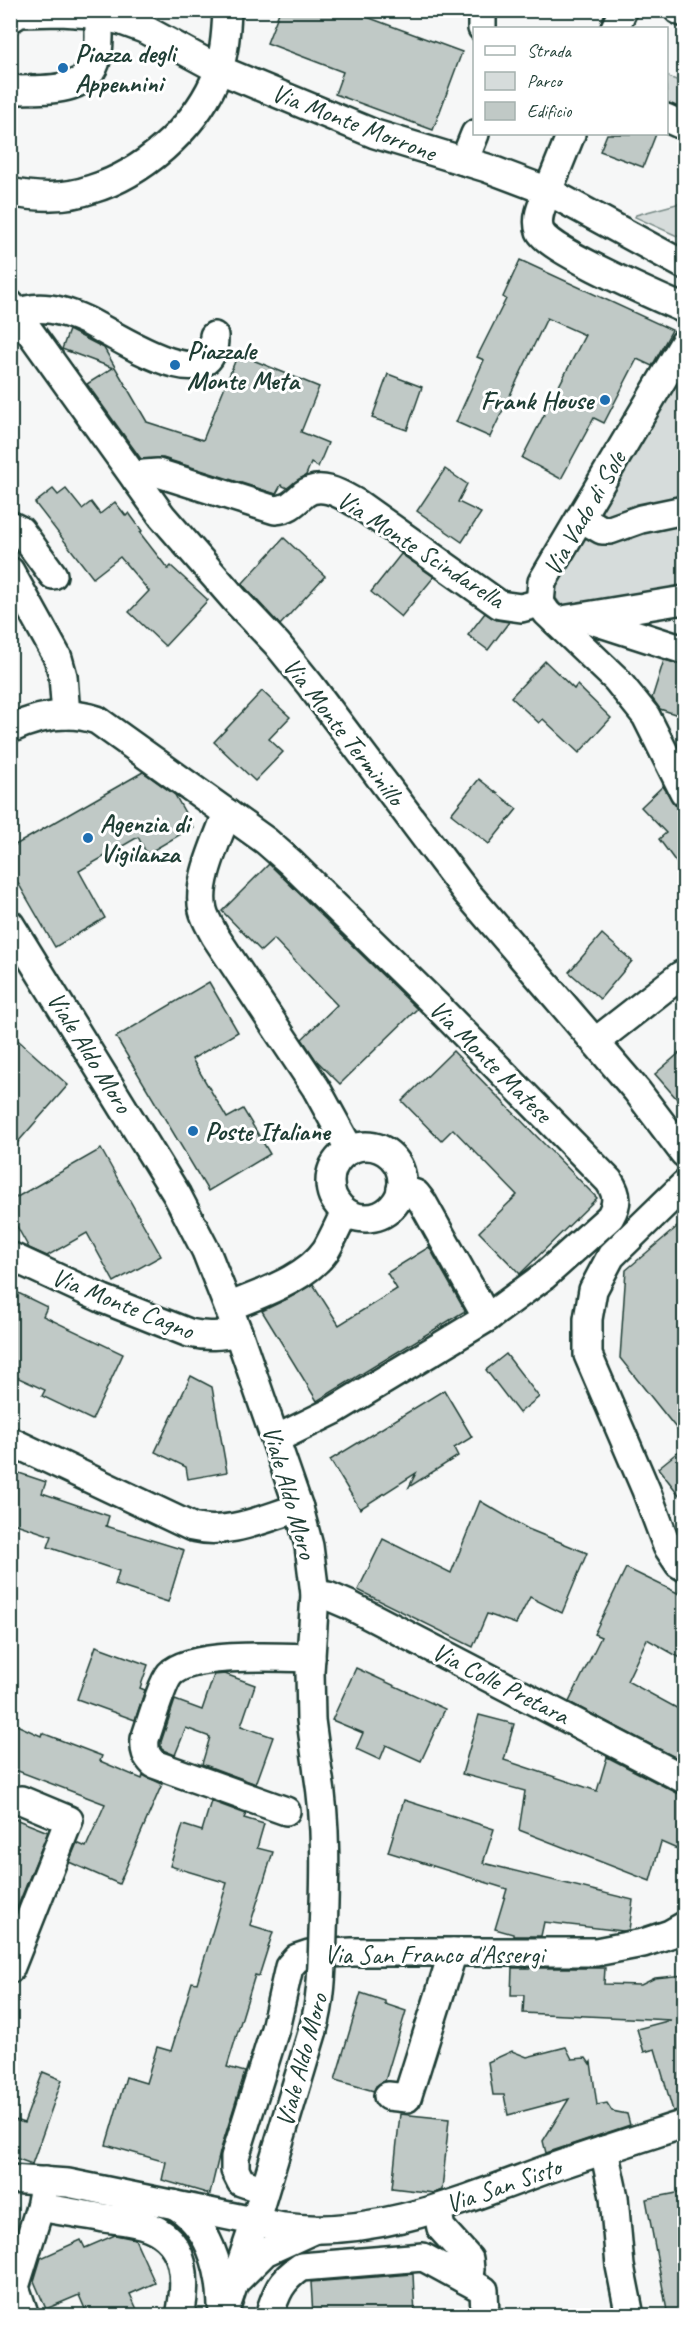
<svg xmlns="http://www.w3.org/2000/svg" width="695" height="2326" font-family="Caveat,sans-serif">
  <rect width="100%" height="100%" fill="#f6f7f7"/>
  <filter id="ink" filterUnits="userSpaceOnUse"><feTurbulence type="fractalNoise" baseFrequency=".0167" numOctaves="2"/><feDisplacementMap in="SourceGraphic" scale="12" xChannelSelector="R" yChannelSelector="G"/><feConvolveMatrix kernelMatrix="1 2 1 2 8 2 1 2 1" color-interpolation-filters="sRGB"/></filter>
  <g filter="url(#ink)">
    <g fill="#d6dcdb" stroke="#7a8c88" stroke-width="1.5">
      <path d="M666 76 684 83V112L667 105Z"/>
      <path d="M684 202V239L635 217 636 215Z"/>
      <path d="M684 358V592L570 606 561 605 555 597 558 578Z"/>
    </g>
    <g fill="#c0c9c6" stroke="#1f3d34" stroke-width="1.5">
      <path d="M280 10H348L462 52 433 130 335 94 343 72 267 43Z"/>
      <path d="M607 134H656L643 167 600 151Z"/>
      <path d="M520 260 672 330 652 366 637 359 604 423 594 418 561 479 522 458 585 335 547 318 490 437 456 422 484 360 477 357 506 299 503 297Z"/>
      <path d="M69 330 104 348 147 422 203 440 238 354 319 387 301 432 328 443 318 467 311 463 306 475 287 488 281 485 276 494 163 458 141 459 87 384 113 368 62 349Z"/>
      <path d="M388 374 422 387 407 430 372 418Z"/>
      <path d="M445 469 467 484 458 502 481 513 462 542 417 511Z"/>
      <path d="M53 489 58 495 66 489 82 509 91 502 100 514 115 502 126 516 129 513 142 531 140 533 168 569 171 566 208 600 165 646 129 612 149 591 120 557 93 578 35 503Z"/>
      <path d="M284 538 325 576 280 625 242 584Z"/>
      <path d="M401 554 434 577 401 617 371 592Z"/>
      <path d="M485 613 497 620 509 622 488 650 468 635Z"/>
      <path d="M664 660 684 665V717L660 709 652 698Z"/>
      <path d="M545 661 574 689 577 685 611 718 579 753 543 719 539 723 511 697Z"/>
      <path d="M262 691 290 717 269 739 283 752 255 781 214 742Z"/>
      <path d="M143 772 175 795 193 827 147 854 138 837 79 871 105 918 55 947 10 869V848Z"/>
      <path d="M479 779 517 809 489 844 451 814Z"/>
      <path d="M663 786 675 805 684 808V873L659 839 666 833 641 807Z"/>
      <path d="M269 864 417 1009 340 1084 316 1060 302 1039 337 1005 274 939 261 951 222 911Z"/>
      <path d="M602 934 632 961 600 999 569 972Z"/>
      <path d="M209 982 238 1032 192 1059 227 1118 243 1109 270 1154 208 1191 116 1037Z"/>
      <path d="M10 1033 68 1085 10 1151Z"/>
      <path d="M684 1049V1107L655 1074Z"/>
      <path d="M453 1051 597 1198 520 1274 479 1232 517 1195 453 1129 441 1141 402 1101Z"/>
      <path d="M101 1149 161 1256 114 1282 87 1233 47 1256 29 1248 10 1214V1201Z"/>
      <path d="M684 1221V1438L620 1358 626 1270Z"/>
      <path d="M429 1247 465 1311 317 1401 262 1311 289 1298 313 1284 339 1325 397 1289 387 1273Z"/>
      <path d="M10 1289 47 1307 43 1316 123 1354 92 1420 42 1396 45 1390 10 1374Z"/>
      <path d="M506 1354 539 1397 519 1413 486 1370Z"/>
      <path d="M191 1376 212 1387 227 1472 188 1479 186 1467 155 1452Z"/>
      <path d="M444 1390 472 1437 454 1448 458 1456 409 1487 416 1473 360 1509 330 1460Z"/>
      <path d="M684 1447V1501L658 1468Z"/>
      <path d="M10 1470 46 1482 42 1493 109 1516 106 1526 184 1550 168 1602 115 1585 119 1571 48 1547 52 1536 10 1522Z"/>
      <path d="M480 1501 528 1529 587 1553 562 1613 530 1597 516 1624 487 1614 473 1647 358 1590 383 1539 451 1573Z"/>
      <path d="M626 1568 684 1596V1660L647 1639 627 1681 684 1712V1762L569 1702 601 1637 594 1634Z"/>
      <path d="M96 1646 148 1665 140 1688 145 1690 135 1720 77 1699Z"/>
      <path d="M356 1668 445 1709 421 1761 386 1745 380 1760 356 1749 363 1733 332 1720Z"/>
      <path d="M225 1674 255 1685 241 1726 273 1737 256 1784 202 1764 210 1737 186 1728 175 1755 163 1750 161 1748V1742L175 1700 202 1710 214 1675Z"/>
      <path d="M479 1715 514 1724 504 1760 597 1791 607 1757 677 1793 684 1795V1852L661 1842 650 1881 519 1830 525 1791 462 1774Z"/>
      <path d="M10 1722 41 1736 42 1733 102 1756 100 1761 142 1779 143 1775 162 1784 119 1884 69 1862 77 1843 86 1847 105 1804 10 1768Z"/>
      <path d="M404 1800 494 1829 483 1863 633 1900 629 1930 623 1931 544 1922 541 1936H513V1934L495 1929 507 1889 388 1852Z"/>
      <path d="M211 1801 246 1814 244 1818 264 1824 257 1848 273 1852 250 1925 273 1932 259 1976 255 1975 227 2067 245 2072 220 2152 210 2194 162 2180 166 2162 106 2145 126 2077 146 2083 157 2047 171 2051 192 1982 197 1983 227 1883 170 1866 183 1825 202 1831Z"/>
      <path d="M10 1817 48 1832 10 1925Z"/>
      <path d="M512 1968H605L604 1984 641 1985 655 1978 684 1975V2109L673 2111 655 2049 644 2052 637 2029 671 2020 523 2013 524 1995H511Z"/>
      <path d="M361 1993 385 2001V2004L406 2011 385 2081 376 2086 374 2091 335 2080Z"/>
      <path d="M566 2047 572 2059 586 2058 590 2064 591 2062 597 2105 607 2103 612 2111 627 2114 630 2125 546 2153 543 2141 569 2099 508 2115 504 2095H493L488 2062 512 2051 527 2057Z"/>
      <path d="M43 2072 62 2080 32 2164 10 2156V2134L15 2120 24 2123Z"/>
      <path d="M400 2114 449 2119 442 2190 434 2193 392 2188Z"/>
      <path d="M682 2192 684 2205V2316H668L646 2199Z"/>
      <path d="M115 2235 135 2239 155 2283 130 2294 140 2316H88L79 2295 46 2309 34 2281 41 2258 81 2240 85 2248Z"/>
      <path d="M413 2274 415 2316H313L311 2282Z"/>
    </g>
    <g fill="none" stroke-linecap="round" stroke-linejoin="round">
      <defs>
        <g id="minor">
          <path d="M482 10V28"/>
          <path d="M678 10 684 13"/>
          <path d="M10 19 20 13 61 12 91 14 122 21 144 29 218 69 375 134 487 168 548 191C543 203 535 218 540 231 548 250 660 298 684 309"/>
          <path d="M615 28 623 10"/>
          <path d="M10 88 19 90C48 89 89 93 97 57 101 42 98 26 99 10"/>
          <path d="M666 118 684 126"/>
          <path d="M571 134 548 191 684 265"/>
          <path d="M464 161 475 134"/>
          <path d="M10 192C37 198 67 198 92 189 142 174 192 130 214 82 224 60 226 35 227 10"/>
          <path d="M10 304 162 516 236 601 277 644 311 686 467 893 637 1091 684 1153"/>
          <path d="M18 314C37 302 67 312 85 320 110 331 216 406 214 336"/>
          <path d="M684 343 542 582 540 603 547 613 616 679 646 716 684 792"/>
          <path d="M136 480 144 474 158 473 275 510C289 509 294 503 304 494 321 481 342 495 358 504L500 605 521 608 540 603"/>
          <path d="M581 518 602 530H610L641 519 684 510"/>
          <path d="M10 525 20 530 53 575"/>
          <path d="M10 571 58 658 63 676 66 715"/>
          <path d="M585 618 684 650"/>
          <path d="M556 621 684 600"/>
          <path d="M10 729C38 716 68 710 97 720L266 841 290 862 440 1009 609 1181C618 1195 618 1203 610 1217L544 1276 487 1318 333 1411 276 1439"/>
          <path d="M227 813C218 839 196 882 203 910 205 919 211 928 215 936L316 1088 350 1150"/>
          <path d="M10 924 177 1195 206 1251 238 1332 299 1508 309 1546 315 1594 310 1672 311 1720 318 1772"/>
          <path d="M595 1042 681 975 684 980"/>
          <circle cx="366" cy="1182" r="36"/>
          <path d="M684 1185 611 1256 593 1290 588 1319V1355L646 1490 667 1546 679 1564 684 1567"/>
          <path d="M401 1189 416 1194 423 1203 487 1318"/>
          <path d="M10 1256 103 1299 189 1333C207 1337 220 1336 238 1332"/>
          <path d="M229 1307C261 1293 305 1280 326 1250 333 1238 339 1224 345 1212"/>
          <path d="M10 1441 192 1527C229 1536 264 1518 299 1508"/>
          <path d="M315 1594 328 1596 349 1605 684 1779"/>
          <path d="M286 1811 154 1764C146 1756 144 1751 145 1739 150 1725 162 1683 170 1674 191 1652 281 1657 311 1658"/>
          <path d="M10 1969 69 1820 21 1800"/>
          <path d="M388 2096 407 2098 453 1952"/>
          <path d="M604 2150 614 2197 620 2266 630 2316"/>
          <path d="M10 2179 68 2183 283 2227C372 2239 463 2200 545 2170 591 2154 638 2139 684 2124"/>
          <path d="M45 2181 40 2207C61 2211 83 2214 104 2218 119 2220 136 2221 150 2227 188 2243 187 2282 180 2316"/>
          <path d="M264 2190 241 2182 235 2170V2157L275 2029 289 1967 297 1958 309 1954 352 1952H596L643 1943 670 1934 684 1926"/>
          <path d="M173 2204C209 2224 221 2268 222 2305"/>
          <path d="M437 2209 441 2228 469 2259 470 2270 464 2279"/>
          <path d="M239 2278 265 2252 311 2231"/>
          <path d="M25 2316 15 2287 40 2207"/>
          <path d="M223 2316 255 2222 313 2030"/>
          <path d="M269 2316C276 2293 281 2280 301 2267L423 2257 484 2290 485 2316"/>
        </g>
      </defs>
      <use href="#minor" stroke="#1f3d34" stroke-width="32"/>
      <use href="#minor" stroke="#fff" stroke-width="27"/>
      <defs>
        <path id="minor-bridge" d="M313 2030C322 1999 322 1966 323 1933 325 1879 327 1826 318 1772"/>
      </defs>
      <use href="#minor-bridge" stroke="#1f3d34" stroke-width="32" stroke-linecap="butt"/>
      <use href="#minor-bridge" stroke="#fff" stroke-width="27"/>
    </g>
  </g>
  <g fill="#1f6fb2" stroke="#fff" stroke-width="2">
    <circle cx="63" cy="68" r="6"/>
    <circle cx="175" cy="365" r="6"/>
    <circle cx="605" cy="400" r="6"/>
    <circle cx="88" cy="838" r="6"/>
    <circle cx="193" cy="1131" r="6"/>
  </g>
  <g text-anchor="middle" stroke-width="6" stroke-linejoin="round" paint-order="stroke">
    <g font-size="26" font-weight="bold" fill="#1f3d34" stroke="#fff" text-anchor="start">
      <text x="75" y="62">Piazza degli<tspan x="75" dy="30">Appennini</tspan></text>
      <text x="187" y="359">Piazzale<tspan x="187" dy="30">Monte Meta</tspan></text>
      <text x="593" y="409" text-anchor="end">Frank House</text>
      <text x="100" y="832">Agenzia di<tspan x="100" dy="30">Vigilanza</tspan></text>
      <text x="205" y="1140">Poste Italiane</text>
    </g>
    <g font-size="26" fill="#1f3d34" stroke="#fff">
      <text transform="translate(354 122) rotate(21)" y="9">Via Monte Morrone</text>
      <text transform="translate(584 513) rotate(-60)" y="9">Via Vado di Sole</text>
      <text transform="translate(421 549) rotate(33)" y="9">Via Monte Scindarella</text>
      <text transform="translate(344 731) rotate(52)" y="9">Via Monte Terminillo</text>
      <text transform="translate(90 1052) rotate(58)" y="9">Viale Aldo Moro</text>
      <text transform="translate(491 1061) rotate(45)" y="9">Via Monte Matese</text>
      <text transform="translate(123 1303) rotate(22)" y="9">Via Monte Cagno</text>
      <text transform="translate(290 1492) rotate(74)" y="9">Viale Aldo Moro</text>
      <text transform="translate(501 1683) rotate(27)" y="9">Via Colle Pretara</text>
      <text x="434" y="1963">Via San Franco d'Assergi</text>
      <text transform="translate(301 2060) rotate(-75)" y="9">Viale Aldo Moro</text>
      <text transform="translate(503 2185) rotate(-19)" y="9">Via San Sisto</text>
    </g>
  </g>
  <rect width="695" height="2326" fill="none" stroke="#fff" stroke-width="36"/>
  <rect x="18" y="18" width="659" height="2290" fill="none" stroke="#1f3d34" stroke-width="2" filter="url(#ink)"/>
  <rect x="473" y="27" width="195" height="108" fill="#ffffff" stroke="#a5b1ae" stroke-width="1.5"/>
  <rect x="485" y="46" width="30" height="9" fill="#ffffff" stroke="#a5b1ae" stroke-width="1.5"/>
  <text x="527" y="57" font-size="18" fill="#1f3d34">Strada</text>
  <rect x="485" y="72" width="30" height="18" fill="#d6dcdb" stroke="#a5b1ae" stroke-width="1.5"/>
  <text x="527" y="87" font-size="18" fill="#1f3d34">Parco</text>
  <rect x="485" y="102" width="30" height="18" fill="#c0c9c6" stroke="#a5b1ae" stroke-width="1.5"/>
  <text x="527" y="117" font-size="18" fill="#1f3d34">Edificio</text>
</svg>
